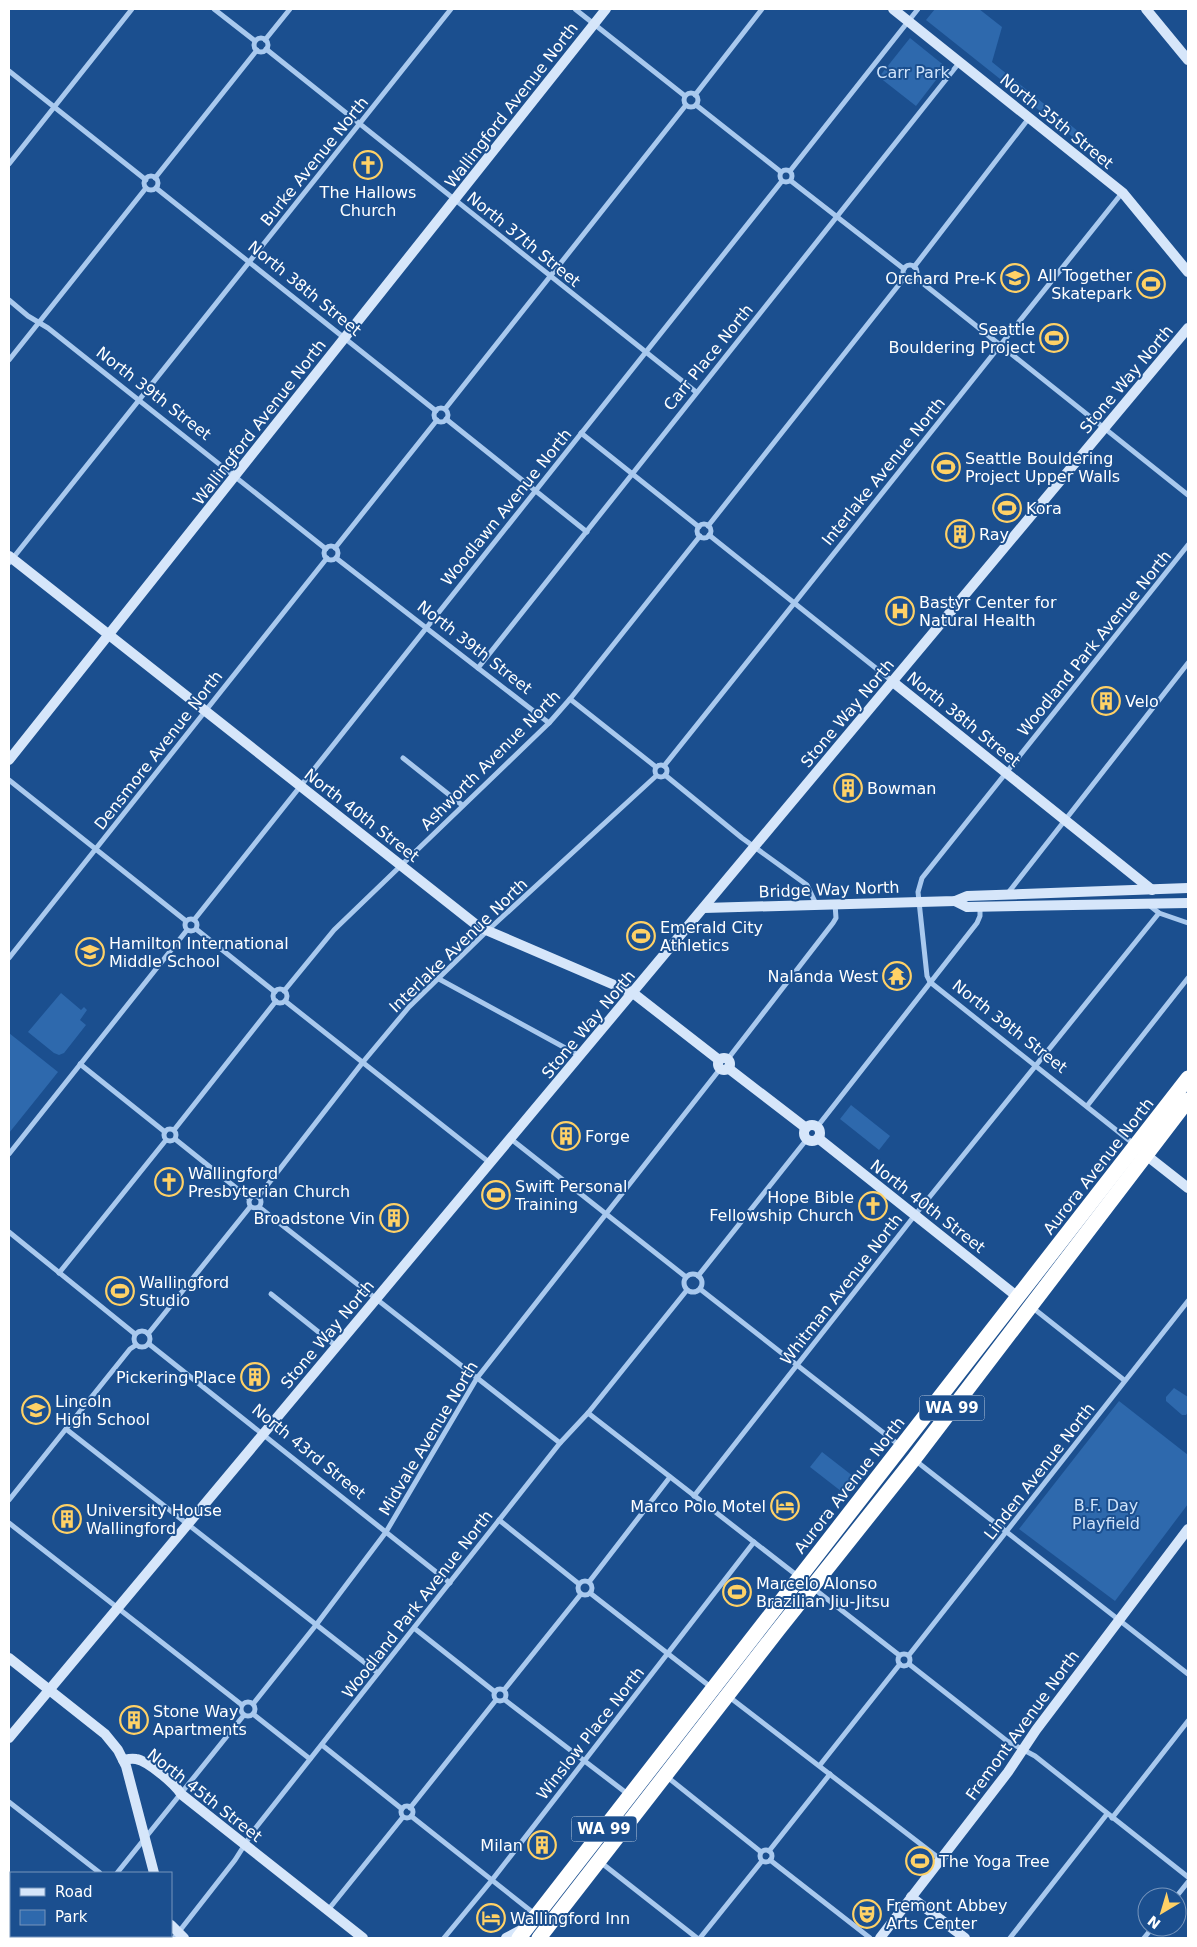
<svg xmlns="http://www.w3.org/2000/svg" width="1197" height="1947" font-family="'DejaVu Sans',sans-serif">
  <rect width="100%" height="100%" fill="#1b4f8f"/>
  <g fill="#2e69ad">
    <path d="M935 9H979L1002 27 992 62 1089 140 1084 146 926 20Z"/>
    <path d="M910 38 946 67 916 106 879 77Z"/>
    <path d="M61 993 81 1010 84 1007 87 1010 80 1020 86 1025 64 1053 59 1055 54 1053 28 1032Z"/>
    <path d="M9 1033 58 1072 9 1133Z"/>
    <path d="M851 1105 890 1136 879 1150 840 1119Z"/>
    <path d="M1174 1388 1188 1397V1412L1186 1415H1182L1166 1401V1397Z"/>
    <path d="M1119 1401 1188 1455V1504L1115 1601 1019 1529Z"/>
    <path d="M822 1452 858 1480 846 1495 810 1467Z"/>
  </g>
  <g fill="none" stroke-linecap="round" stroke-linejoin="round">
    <g stroke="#a9c9ee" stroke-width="5">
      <path d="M214 9 255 41"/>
      <path d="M575 9 685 96"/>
      <circle cx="261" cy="45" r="7"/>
      <path d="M265 40 290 9"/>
      <path d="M266 49 696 392"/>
      <path d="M9 71 146 180"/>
      <circle cx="691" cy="100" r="7"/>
      <path d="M695 95 762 9"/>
      <path d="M696 105 781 172"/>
      <path d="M9 164 132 9"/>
      <circle cx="786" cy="176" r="6"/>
      <path d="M790 171 918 9"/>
      <circle cx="151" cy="183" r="7"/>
      <path d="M155 178 257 50"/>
      <path d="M791 181 904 269"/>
      <path d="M156 188 436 411"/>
      <circle cx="910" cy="272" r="7"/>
      <path d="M914 267 1029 118"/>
      <path d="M915 277 1188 495"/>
      <path d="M9 300 28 316 48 328 326 549"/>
      <path d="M9 360 146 188"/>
      <circle cx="441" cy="415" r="7"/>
      <path d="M445 409 686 105"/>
      <path d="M446 419 587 532"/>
      <path d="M581 433 699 527"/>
      <circle cx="704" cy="531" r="7"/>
      <path d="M708 526 905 277"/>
      <path d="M709 535 892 681"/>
      <circle cx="331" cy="553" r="7"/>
      <path d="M335 548 437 420"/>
      <path d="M336 558 549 723"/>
      <path d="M9 563 451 9"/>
      <path d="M478 668 959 63"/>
      <path d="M570 699 656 767"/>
      <path d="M403 758 462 805"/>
      <circle cx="661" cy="771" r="6"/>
      <path d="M664 766 1122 193"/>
      <path d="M665 775 742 838 807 885 816 904"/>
      <path d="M9 780 186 921"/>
      <path d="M1008 893 1188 663"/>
      <path d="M1149 905 1159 913 1188 923"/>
      <circle cx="191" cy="925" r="6"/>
      <path d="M194 920 782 181"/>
      <path d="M196 929 275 992"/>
      <path d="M9 958 327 558"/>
      <path d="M439 979 580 1056"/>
      <circle cx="280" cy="996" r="7"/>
      <path d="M284 991 334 930 549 723 570 699 700 536"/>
      <path d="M285 1001 490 1163"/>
      <path d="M727 1060 833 923 836 918 835 904"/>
      <path d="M80 1064 165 1132"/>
      <path d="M1087 1106 1188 978"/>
      <path d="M817 1127 977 923 980 916V907"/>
      <circle cx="170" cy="1135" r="6"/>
      <path d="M174 1130 276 1001"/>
      <path d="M175 1139 250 1199"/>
      <path d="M511 1139 686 1277"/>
      <path d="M1135 1145 930 982 927 976 918 892 922 878 1188 545"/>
      <path d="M9 1154 187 930"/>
      <circle cx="255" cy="1202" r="6"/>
      <path d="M258 1197 363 1062 409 1007 487 931 656 776"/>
      <path d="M259 1207 560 1443"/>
      <path d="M9 1232 135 1334"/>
      <path d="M59 1273 166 1140"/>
      <circle cx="693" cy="1283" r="9"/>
      <path d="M698 1276 807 1139"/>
      <path d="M700 1289 899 1445"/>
      <path d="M271 1294 336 1346"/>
      <path d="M1033 1308 1124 1380"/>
      <circle cx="142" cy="1339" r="8"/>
      <path d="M148 1334 250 1207"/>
      <path d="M149 1344 450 1583"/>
      <path d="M588 1413 799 1577"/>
      <path d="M66 1429 378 1673"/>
      <path d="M916 1461 1188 1674"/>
      <path d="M694 1496 915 1215 1159 913"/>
      <path d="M9 1500 130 1349 136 1345"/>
      <path d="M499 1520 579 1584"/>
      <path d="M9 1523 242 1705"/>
      <circle cx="585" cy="1588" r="7"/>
      <path d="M589 1582 670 1477"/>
      <path d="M813 1588 899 1655"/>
      <path d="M590 1593 712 1688"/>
      <path d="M414 1628 495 1692"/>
      <circle cx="904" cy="1660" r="6"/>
      <path d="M909 1655 1188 1301"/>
      <path d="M909 1664 1007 1741 1035 1756 1188 1877"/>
      <circle cx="500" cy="1695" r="6"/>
      <path d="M504 1690 581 1594"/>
      <path d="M728 1696 940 1859"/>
      <path d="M505 1700 629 1795"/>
      <circle cx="248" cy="1709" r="7"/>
      <path d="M253 1704 316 1625 386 1532 477 1378 720 1069"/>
      <path d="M253 1714 310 1759"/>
      <path d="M322 1745 402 1809"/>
      <path d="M820 1765 900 1664"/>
      <path d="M666 1776 761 1852"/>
      <path d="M9 1802 100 1873"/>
      <circle cx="407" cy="1812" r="6"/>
      <path d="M410 1808 496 1700"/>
      <path d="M411 1816 536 1915"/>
      <path d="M1112 1818 1188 1721"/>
      <circle cx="766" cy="1856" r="6"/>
      <path d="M769 1851 830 1774"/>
      <path d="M770 1860 870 1938"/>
      <path d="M599 1861 697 1938"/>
      <path d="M117 1873 244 1715"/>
      <path d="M1176 1897 1188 1882"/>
      <path d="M328 1910 403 1817"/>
      <path d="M67 1938 69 1936"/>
      <path d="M174 1938 235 1860 254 1830 560 1443 588 1413 687 1290"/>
      <path d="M444 1938 492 1880 754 1542"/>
      <path d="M700 1938 762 1861"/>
      <path d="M1010 1938 1107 1814"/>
      <path d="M1144 1938 1153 1927"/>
    </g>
    <g stroke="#d6e6fa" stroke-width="10">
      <path d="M893 9 1123 193 1188 272"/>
      <path d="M1146 9 1188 60"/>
      <path d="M9 556 479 927 633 993 719 1060"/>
      <path d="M893 682 1152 890"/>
      <path d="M9 760 606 9"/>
      <path d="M955 901 967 907 1188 903"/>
      <path d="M704 908 955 901 967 896 1188 888"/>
      <circle cx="724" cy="1064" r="6"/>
      <path d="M728 1068 806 1128"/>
      <circle cx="812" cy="1133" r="8"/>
      <path d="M818 1138 1019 1298"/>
      <path d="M1146 1155 1188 1188"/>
      <path d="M9 1658 105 1734 118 1750 126 1766 154 1873"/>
      <path d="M9 1738 1188 328"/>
      <path d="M123 1760C128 1759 131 1758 136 1759 148 1761 175 1784 181 1794L363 1938"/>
      <path d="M911 1897 965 1938"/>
      <path d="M171 1925 184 1938"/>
      <path d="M506 1938 523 1929"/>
      <path d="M880 1938 1008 1772 1036 1730 1188 1529"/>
    </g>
    <g stroke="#fff" stroke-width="15">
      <path d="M519 1938 1188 1078"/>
      <path d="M539 1938 778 1630 914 1459 1188 1100"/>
    </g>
  </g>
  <defs>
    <symbol id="church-ring" viewBox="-11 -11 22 22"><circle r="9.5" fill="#1b4f8f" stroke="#ffd166" stroke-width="1.5"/><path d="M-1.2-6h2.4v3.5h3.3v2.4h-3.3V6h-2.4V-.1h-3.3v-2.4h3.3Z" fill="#ffd166"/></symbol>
    <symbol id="school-ring" viewBox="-11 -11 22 22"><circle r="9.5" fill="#1b4f8f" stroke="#ffd166" stroke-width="1.5"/><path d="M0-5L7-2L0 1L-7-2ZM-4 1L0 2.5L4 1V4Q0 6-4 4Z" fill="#ffd166"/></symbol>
    <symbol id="stadium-ring" viewBox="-11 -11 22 22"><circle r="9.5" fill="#1b4f8f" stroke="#ffd166" stroke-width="1.5"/><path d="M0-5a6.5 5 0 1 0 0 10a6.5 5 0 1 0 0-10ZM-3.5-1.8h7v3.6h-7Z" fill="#ffd166"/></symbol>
    <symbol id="building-ring" viewBox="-11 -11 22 22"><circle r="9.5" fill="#1b4f8f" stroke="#ffd166" stroke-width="1.5"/><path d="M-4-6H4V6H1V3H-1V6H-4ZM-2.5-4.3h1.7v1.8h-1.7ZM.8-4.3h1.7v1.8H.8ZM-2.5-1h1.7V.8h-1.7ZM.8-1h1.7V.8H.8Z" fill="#ffd166"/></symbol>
    <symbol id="hospital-ring" viewBox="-11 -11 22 22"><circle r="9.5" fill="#1b4f8f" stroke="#ffd166" stroke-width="1.5"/><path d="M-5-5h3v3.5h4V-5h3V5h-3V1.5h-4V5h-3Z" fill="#ffd166"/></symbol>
    <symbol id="temple-ring" viewBox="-11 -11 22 22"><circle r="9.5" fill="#1b4f8f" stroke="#ffd166" stroke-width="1.5"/><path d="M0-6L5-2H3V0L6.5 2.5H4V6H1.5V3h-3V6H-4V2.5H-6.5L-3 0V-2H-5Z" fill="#ffd166"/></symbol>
    <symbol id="hotel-ring" viewBox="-11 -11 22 22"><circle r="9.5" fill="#1b4f8f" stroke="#ffd166" stroke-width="1.5"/><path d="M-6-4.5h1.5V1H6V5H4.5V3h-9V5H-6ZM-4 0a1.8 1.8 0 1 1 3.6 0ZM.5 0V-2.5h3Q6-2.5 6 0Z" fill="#ffd166"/></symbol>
    <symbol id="theatre-ring" viewBox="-11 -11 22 22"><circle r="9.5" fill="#1b4f8f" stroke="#ffd166" stroke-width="1.5"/><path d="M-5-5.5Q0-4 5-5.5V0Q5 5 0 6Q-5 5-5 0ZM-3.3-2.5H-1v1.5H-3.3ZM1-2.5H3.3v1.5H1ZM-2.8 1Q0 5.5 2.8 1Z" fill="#ffd166"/></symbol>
  </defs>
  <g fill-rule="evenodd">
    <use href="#church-ring" x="352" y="149" width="32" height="32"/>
    <use href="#school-ring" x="999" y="262" width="32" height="32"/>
    <use href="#stadium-ring" x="1135" y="268" width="32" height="32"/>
    <use href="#stadium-ring" x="1038" y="322" width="32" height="32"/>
    <use href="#stadium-ring" x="930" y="451" width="32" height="32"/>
    <use href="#stadium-ring" x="991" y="492" width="32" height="32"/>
    <use href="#building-ring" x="944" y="518" width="32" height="32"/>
    <use href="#hospital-ring" x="884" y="595" width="32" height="32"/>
    <use href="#building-ring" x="1090" y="685" width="32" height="32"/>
    <use href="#building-ring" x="832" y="772" width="32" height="32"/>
    <use href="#stadium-ring" x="625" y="920" width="32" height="32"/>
    <use href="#school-ring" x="74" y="936" width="32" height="32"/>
    <use href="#temple-ring" x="881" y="960" width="32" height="32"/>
    <use href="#building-ring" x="550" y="1120" width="32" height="32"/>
    <use href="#church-ring" x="153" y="1166" width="32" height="32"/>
    <use href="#stadium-ring" x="480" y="1179" width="32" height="32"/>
    <use href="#church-ring" x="857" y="1190" width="32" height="32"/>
    <use href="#building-ring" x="378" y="1202" width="32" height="32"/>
    <use href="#stadium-ring" x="104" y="1275" width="32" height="32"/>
    <use href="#building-ring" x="239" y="1361" width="32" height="32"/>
    <use href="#school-ring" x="20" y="1394" width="32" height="32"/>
    <use href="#hotel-ring" x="769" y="1490" width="32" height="32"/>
    <use href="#building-ring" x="51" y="1503" width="32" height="32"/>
    <use href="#stadium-ring" x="721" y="1576" width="32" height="32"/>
    <use href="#building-ring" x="118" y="1704" width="32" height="32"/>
    <use href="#building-ring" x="526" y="1829" width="32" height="32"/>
    <use href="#stadium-ring" x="904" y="1845" width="32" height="32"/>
    <use href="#theatre-ring" x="851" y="1898" width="32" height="32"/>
    <use href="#hotel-ring" x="475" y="1902" width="32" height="32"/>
  </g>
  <g text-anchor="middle" stroke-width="4" stroke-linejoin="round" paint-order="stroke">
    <g fill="#1b4f8f" stroke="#bbcadd" stroke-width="1">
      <rect x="919.5" y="1395.5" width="65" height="25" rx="4"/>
      <rect x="571.5" y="1816.5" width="65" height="25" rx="4"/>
    </g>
    <g font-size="15" font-weight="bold" fill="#fff">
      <text x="952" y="1413">WA 99</text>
      <text x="604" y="1834">WA 99</text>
    </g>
    <g font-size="16" fill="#cfe3fa" stroke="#1b4f8f">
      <text x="913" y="78">Carr Park</text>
      <text x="1106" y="1511">B.F. Day<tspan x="1106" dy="18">Playfield</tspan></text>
    </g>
    <g font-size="16" fill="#fff" stroke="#1b4f8f">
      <text transform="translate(511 105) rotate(-52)" y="6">Wallingford Avenue North</text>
      <text transform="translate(1057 121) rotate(39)" y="6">North 35th Street</text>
      <text transform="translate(314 161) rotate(-51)" y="6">Burke Avenue North</text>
      <text transform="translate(524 239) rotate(39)" y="6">North 37th Street</text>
      <text transform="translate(305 288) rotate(39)" y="6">North 38th Street</text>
      <text transform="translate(708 357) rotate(-51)" y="6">Carr Place North</text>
      <text transform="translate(1126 379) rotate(-50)" y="6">Stone Way North</text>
      <text transform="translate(154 393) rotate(38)" y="6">North 39th Street</text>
      <text transform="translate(259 422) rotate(-52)" y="6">Wallingford Avenue North</text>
      <text transform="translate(883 471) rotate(-51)" y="6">Interlake Avenue North</text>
      <text transform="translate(506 507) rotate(-51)" y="6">Woodlawn Avenue North</text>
      <text transform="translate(1094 643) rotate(-51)" y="6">Woodland Park Avenue North</text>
      <text transform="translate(475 647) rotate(38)" y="6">North 39th Street</text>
      <text transform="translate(847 713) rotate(-50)" y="6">Stone Way North</text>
      <text transform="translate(964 719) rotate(39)" y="6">North 38th Street</text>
      <text transform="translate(158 750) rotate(-52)" y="6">Densmore Avenue North</text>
      <text transform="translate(490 760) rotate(-45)" y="6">Ashworth Avenue North</text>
      <text transform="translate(362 815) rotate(38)" y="6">North 40th Street</text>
      <text transform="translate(829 889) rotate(-2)" y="6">Bridge Way North</text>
      <text transform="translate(458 945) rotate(-44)" y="6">Interlake Avenue North</text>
      <text transform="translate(588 1024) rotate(-50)" y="6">Stone Way North</text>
      <text transform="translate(1010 1026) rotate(38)" y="6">North 39th Street</text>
      <text transform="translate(1098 1166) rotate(-52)" y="6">Aurora Avenue North</text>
      <text transform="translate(928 1206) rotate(38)" y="6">North 40th Street</text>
      <text transform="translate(841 1289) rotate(-52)" y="6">Whitman Avenue North</text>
      <text transform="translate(327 1334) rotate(-50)" y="6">Stone Way North</text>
      <text transform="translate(428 1438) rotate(-59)" y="6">Midvale Avenue North</text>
      <text transform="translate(309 1451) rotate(39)" y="6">North 43rd Street</text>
      <text transform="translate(1039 1471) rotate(-52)" y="6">Linden Avenue North</text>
      <text transform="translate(849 1485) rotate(-52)" y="6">Aurora Avenue North</text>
      <text transform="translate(417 1604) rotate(-52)" y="6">Woodland Park Avenue North</text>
      <text transform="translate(1022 1725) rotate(-54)" y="6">Fremont Avenue North</text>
      <text transform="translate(590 1733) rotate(-52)" y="6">Winslow Place North</text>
      <text transform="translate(205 1795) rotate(38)" y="6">North 45th Street</text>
    </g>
    <g font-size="16" fill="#fff" stroke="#1b4f8f" text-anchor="start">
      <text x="368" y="198" text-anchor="middle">The Hallows<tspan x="368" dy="18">Church</tspan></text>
      <text x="1132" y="281" text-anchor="end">All Together<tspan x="1132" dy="18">Skatepark</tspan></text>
      <text x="996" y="284" text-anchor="end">Orchard Pre-K</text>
      <text x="1035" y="335" text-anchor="end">Seattle<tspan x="1035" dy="18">Bouldering Project</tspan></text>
      <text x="965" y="464">Seattle Bouldering<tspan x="965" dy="18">Project Upper Walls</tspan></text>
      <text x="1026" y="514">Kora</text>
      <text x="979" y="540">Ray</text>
      <text x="919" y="608">Bastyr Center for<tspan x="919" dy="18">Natural Health</tspan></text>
      <text x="1125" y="707">Velo</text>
      <text x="867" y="794">Bowman</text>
      <text x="660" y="933">Emerald City<tspan x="660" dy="18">Athletics</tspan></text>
      <text x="109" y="949">Hamilton International<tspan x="109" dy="18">Middle School</tspan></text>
      <text x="878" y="982" text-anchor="end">Nalanda West</text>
      <text x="585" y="1142">Forge</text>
      <text x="188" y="1179">Wallingford<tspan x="188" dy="18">Presbyterian Church</tspan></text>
      <text x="515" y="1192">Swift Personal<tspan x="515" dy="18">Training</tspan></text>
      <text x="854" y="1203" text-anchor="end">Hope Bible<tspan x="854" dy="18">Fellowship Church</tspan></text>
      <text x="375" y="1224" text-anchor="end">Broadstone Vin</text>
      <text x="139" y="1288">Wallingford<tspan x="139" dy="18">Studio</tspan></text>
      <text x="236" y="1383" text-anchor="end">Pickering Place</text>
      <text x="55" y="1407">Lincoln<tspan x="55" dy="18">High School</tspan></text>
      <text x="766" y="1512" text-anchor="end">Marco Polo Motel</text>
      <text x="86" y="1516">University House<tspan x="86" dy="18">Wallingford</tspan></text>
      <text x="756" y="1589">Marcelo Alonso<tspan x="756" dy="18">Brazilian Jiu-Jitsu</tspan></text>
      <text x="153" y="1717">Stone Way<tspan x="153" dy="18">Apartments</tspan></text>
      <text x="523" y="1851" text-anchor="end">Milan</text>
      <text x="939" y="1867">The Yoga Tree</text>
      <text x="886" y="1911">Fremont Abbey<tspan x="886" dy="18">Arts Center</tspan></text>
      <text x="510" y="1924">Wallingford Inn</text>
    </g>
  </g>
  <rect width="1197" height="1947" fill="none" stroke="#ffffff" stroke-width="20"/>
  <rect x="10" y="1872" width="162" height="65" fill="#1b4f8f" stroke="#7695bc"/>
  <rect x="20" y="1888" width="25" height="8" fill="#d6e6fa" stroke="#7695bc"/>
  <text x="55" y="1897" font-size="15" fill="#ffffff">Road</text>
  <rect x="20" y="1910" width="25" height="15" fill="#2e69ad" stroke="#7695bc"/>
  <text x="55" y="1922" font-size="15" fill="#ffffff">Park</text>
  <g transform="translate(1162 1912) rotate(218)"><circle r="24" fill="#1b4f8f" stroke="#7695bc"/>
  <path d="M0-4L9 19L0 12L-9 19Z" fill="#ffd166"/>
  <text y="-8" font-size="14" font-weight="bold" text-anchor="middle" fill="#ffffff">N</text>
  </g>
</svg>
